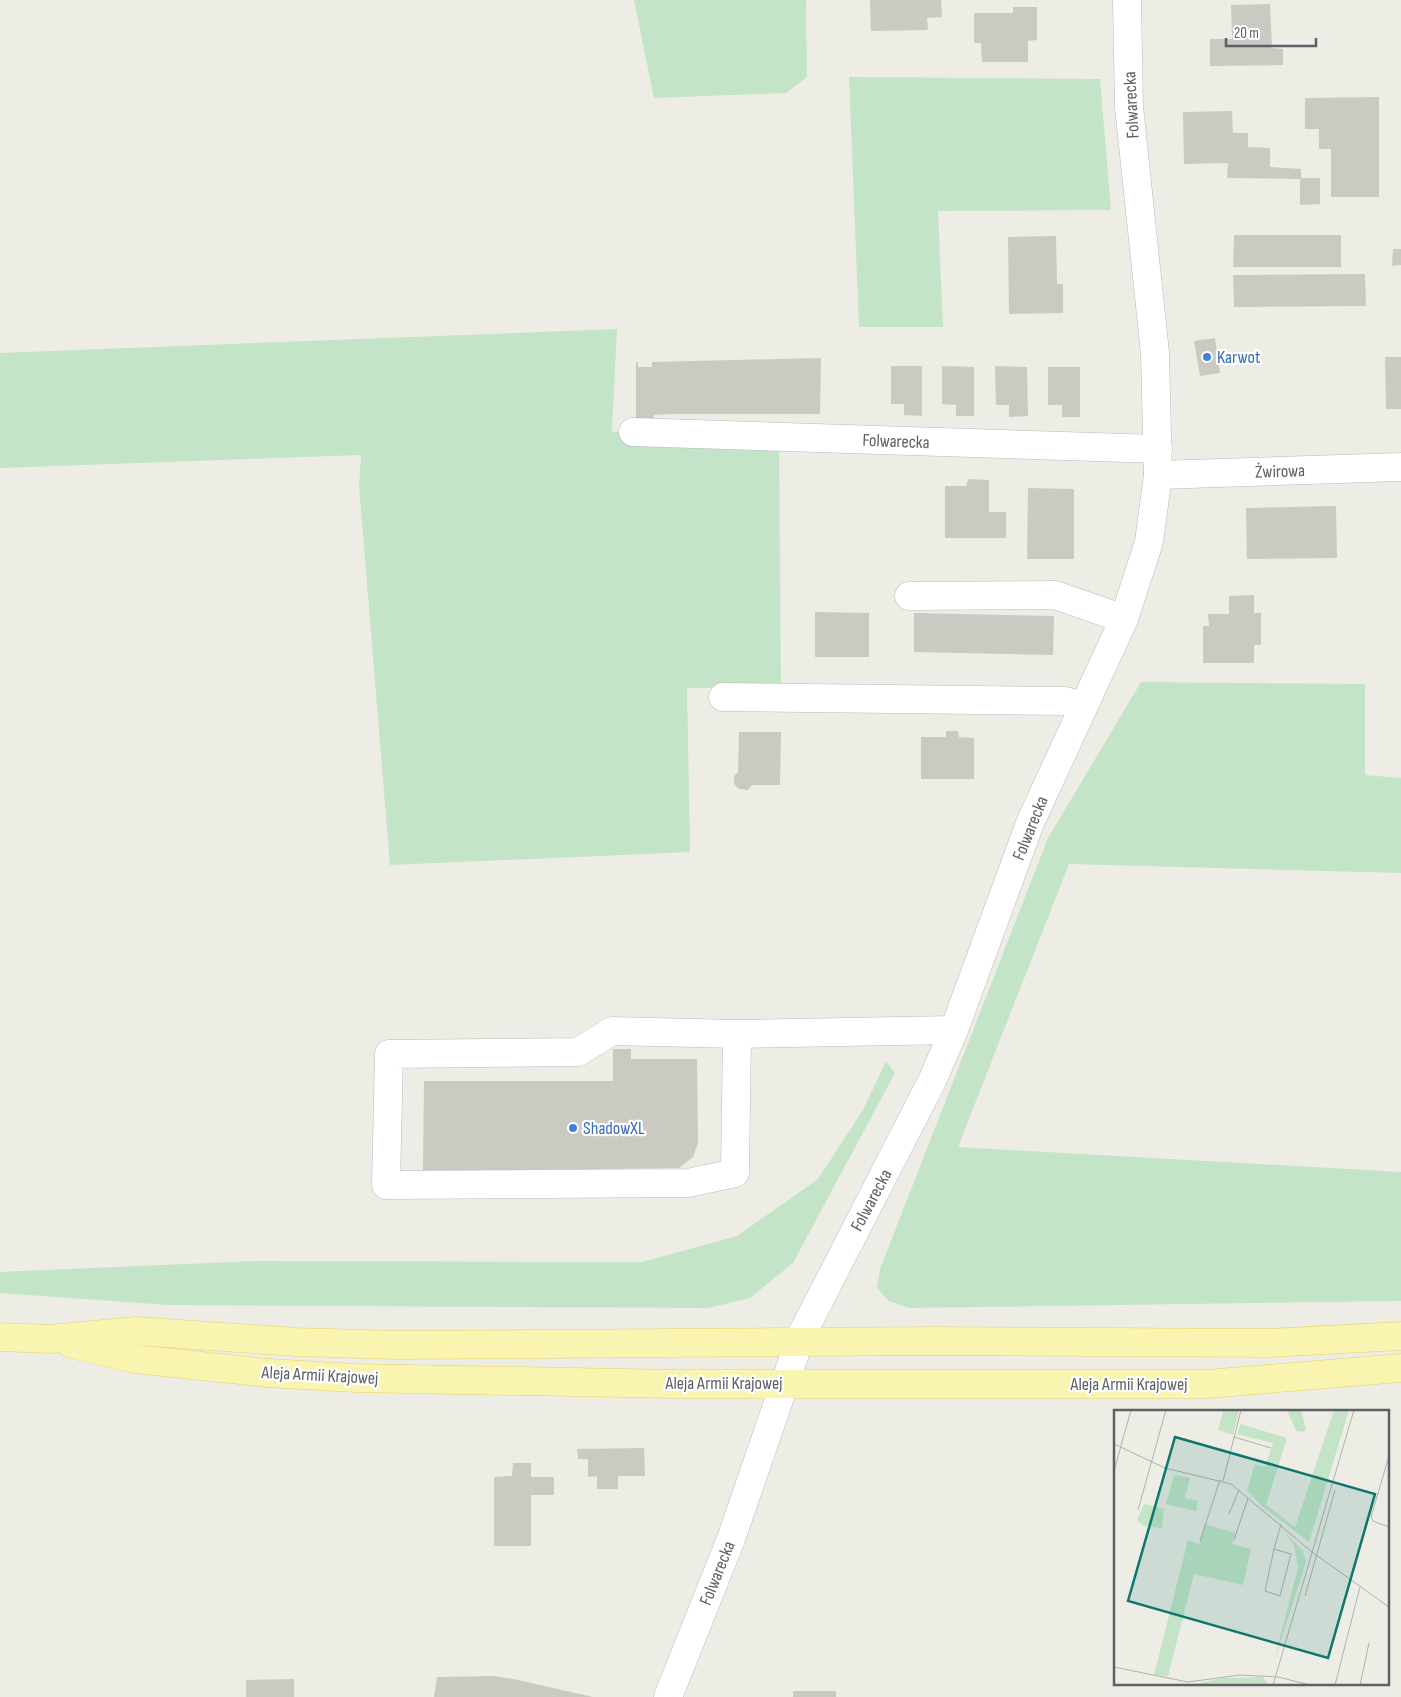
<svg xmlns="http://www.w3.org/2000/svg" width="1401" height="1697" font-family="'Sofia Sans Condensed',sans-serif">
  <rect width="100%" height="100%" fill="#eeede5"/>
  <g fill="#c4e4c8">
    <path d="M634 0H806L807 77 786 93 654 98Z"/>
    <path d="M849 77 1100 79 1111 210 938 211 943 327H859Z"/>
    <path d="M617 329 612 432 779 434 781 687 687 688 690 852 390 865 359 486 361 455 0 468V353Z"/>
    <path d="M1141 682 1365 684V775L1401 778V873L1069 864 958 1147 1401 1172V1301L909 1308 889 1301 877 1288 880 1269 1048 838Z"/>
    <path d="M886 1061 895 1073 793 1263 750 1298 708 1308 167 1305 0 1293V1272L255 1261 642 1262 737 1236 818 1179 863 1110Z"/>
  </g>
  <g fill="#cac9c2">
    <path d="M870 0H941L942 17 927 18 928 30 871 31Z"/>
    <path d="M1270 4 1272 48 1283 49V65L1210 66V39H1232L1231 5Z"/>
    <path d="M1013 7H1037V40L1028 41V62H982L981 43H974V13H1013Z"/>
    <path d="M1379 97V197H1331V149H1319V129H1305V98Z"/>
    <path d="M1232 111 1233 133H1248V147L1270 148V167L1301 169V178H1320V204L1300 205V179L1227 178 1228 163 1184 164 1183 112Z"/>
    <path d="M1234 235H1341V267H1233Z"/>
    <path d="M1056 236 1057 284H1063V313L1009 314 1008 237Z"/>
    <path d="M1393 249H1401V265L1392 266Z"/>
    <path d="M1365 274 1366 306 1234 307 1233 275Z"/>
    <path d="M1215 338 1220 373 1200 376 1194 341Z"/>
    <path d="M1385 357H1401V409H1386Z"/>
    <path d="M821 358 820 414H672L654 415V422H636V362H638V367H652V362Z"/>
    <path d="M891 366H922V416L904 415V404H891Z"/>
    <path d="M942 366 974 367V416H956V405L942 404Z"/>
    <path d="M995 366 1027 367 1028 416 1009 417V405H996Z"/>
    <path d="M1048 367H1080V417H1062V405H1048Z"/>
    <path d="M968 479 989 480V512H1006V538H945V486H966Z"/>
    <path d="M1028 488 1074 489V559H1027Z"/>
    <path d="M1336 506 1337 558 1247 559 1246 508Z"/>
    <path d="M1254 595V613H1261V645H1254V663H1203V626H1209L1208 614H1229V596Z"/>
    <path d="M815 612 869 613V657H815Z"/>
    <path d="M914 613 1054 616 1053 655 914 652Z"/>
    <path d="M946 731H958L959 737 974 738V779H921V737H946Z"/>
    <path d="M739 732H781L780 785H752L748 790 739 789 734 784V776L738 772Z"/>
    <path d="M613 1049H631V1059H697L698 1143 693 1157 679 1168 423 1171 424 1081H613Z"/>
    <path d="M644 1448 645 1476H618V1489H597V1476L588 1477V1459H578L577 1449Z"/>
    <path d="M513 1463H531V1477H554V1495H531V1546H494V1477L512 1476Z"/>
    <path d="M492 1676 513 1679 593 1697H434L437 1677Z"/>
    <path d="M294 1679V1697H246V1680Z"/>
    <rect x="793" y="1691" width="43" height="6"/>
  </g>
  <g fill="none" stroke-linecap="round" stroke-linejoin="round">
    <defs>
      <g id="minor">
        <path d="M633 432 1158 449"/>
        <path d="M1158 475 1401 467"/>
        <path d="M909 596 1055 595 1124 619"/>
        <path d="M723 697 1065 701 1083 706"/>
        <path d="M737 1034 612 1031 578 1052 389 1054 386 1185 688 1183 735 1173 737 1034 954 1030"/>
        <path d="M668 1697 731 1539 801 1336 933 1079 954 1030 1030 823 1124 619 1149 542 1158 475 1155 353 1129 107 1127 0"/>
      </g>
      <g id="major">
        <path d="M0 1337 50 1339 136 1331 296 1342 396 1345 934 1341 1268 1343 1401 1336"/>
        <path d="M71 1344 135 1359 268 1373 355 1378 675 1384H1207L1401 1368"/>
      </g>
    </defs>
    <use href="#minor" stroke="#b8babe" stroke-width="29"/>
    <use href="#major" stroke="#e7d166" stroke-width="29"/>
    <use href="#minor" stroke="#fff" stroke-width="28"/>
    <use href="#major" stroke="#f9f5b0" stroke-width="28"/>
  </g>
  <g fill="#3f7fe0" stroke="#fff" stroke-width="2">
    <circle cx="1207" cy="357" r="5"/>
    <circle cx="573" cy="1128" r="5"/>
  </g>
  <g text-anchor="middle" stroke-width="4.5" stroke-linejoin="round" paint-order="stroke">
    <g font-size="18" fill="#5d6065" stroke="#fff">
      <text transform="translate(1131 105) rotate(-93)" y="6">Folwarecka</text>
      <text transform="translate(896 441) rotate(2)" y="6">Folwarecka</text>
      <text transform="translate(1280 471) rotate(-2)" y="6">Żwirowa</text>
      <text transform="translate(1030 828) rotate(-68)" y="6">Folwarecka</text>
      <text transform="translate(871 1200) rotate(-62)" y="6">Folwarecka</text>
      <text transform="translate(320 1375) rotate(3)" y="6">Aleja Armii Krajowej</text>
      <text x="724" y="1389">Aleja Armii Krajowej</text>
      <text x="1129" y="1390">Aleja Armii Krajowej</text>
      <text transform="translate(717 1573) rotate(-68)" y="6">Folwarecka</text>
    </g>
    <g font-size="18" fill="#366cbe" stroke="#fff" text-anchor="start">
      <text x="1217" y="363">Karwot</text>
      <text x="583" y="1134">ShadowXL</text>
    </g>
  </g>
  <g transform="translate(1114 1410)">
    <rect width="275" height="275" fill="#eeede5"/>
    <path d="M101 0H125L119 25 104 20 109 2ZM173 0H187L192 19 189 22 182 21ZM220 0H235L195 132 148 96 133 80 141 54 151 57 159 33 123 24 127 14 173 28 152 95 181 117ZM60 65 76 68 71 88 84 91 82 101 52 94ZM30 94 50 99 48 118 30 116 23 111ZM91 114 121 123 118 134 137 139 129 175 80 164 54 266 40 265 74 130 85 134ZM170 122 189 141 192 152 159 255 184 158 180 135ZM149 267 155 275H77L109 268Z" fill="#c4e4c8"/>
    <path fill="none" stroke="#b0b1ae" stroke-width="1" d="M120 27 157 38M0 34 51 58 117 74 198 142 275 197M275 46 257 107 259 111 275 117M0 61 17 0M109 71 127 0M24 100 52 0M115 104 125 80M120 130 134 88M86 131 106 70M160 139 151 181 166 186 177 144 160 139 167 114M191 186 221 80M0 257 74 272 126 265 164 267 196 275M159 275 240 0M221 275 246 177M246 275 255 233"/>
    <path fill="#0f766e" fill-opacity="0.15" stroke="#0f766e" stroke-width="2.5" d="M61 27 261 84 214 248 14 191Z"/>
    <rect width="275" height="275" fill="none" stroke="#5d6065" stroke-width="2.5"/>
  </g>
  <path d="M1226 38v8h90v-8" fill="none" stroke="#5d6065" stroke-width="2.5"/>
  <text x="1234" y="38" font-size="15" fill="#5d6065" stroke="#ffffff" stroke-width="4" paint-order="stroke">20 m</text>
</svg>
